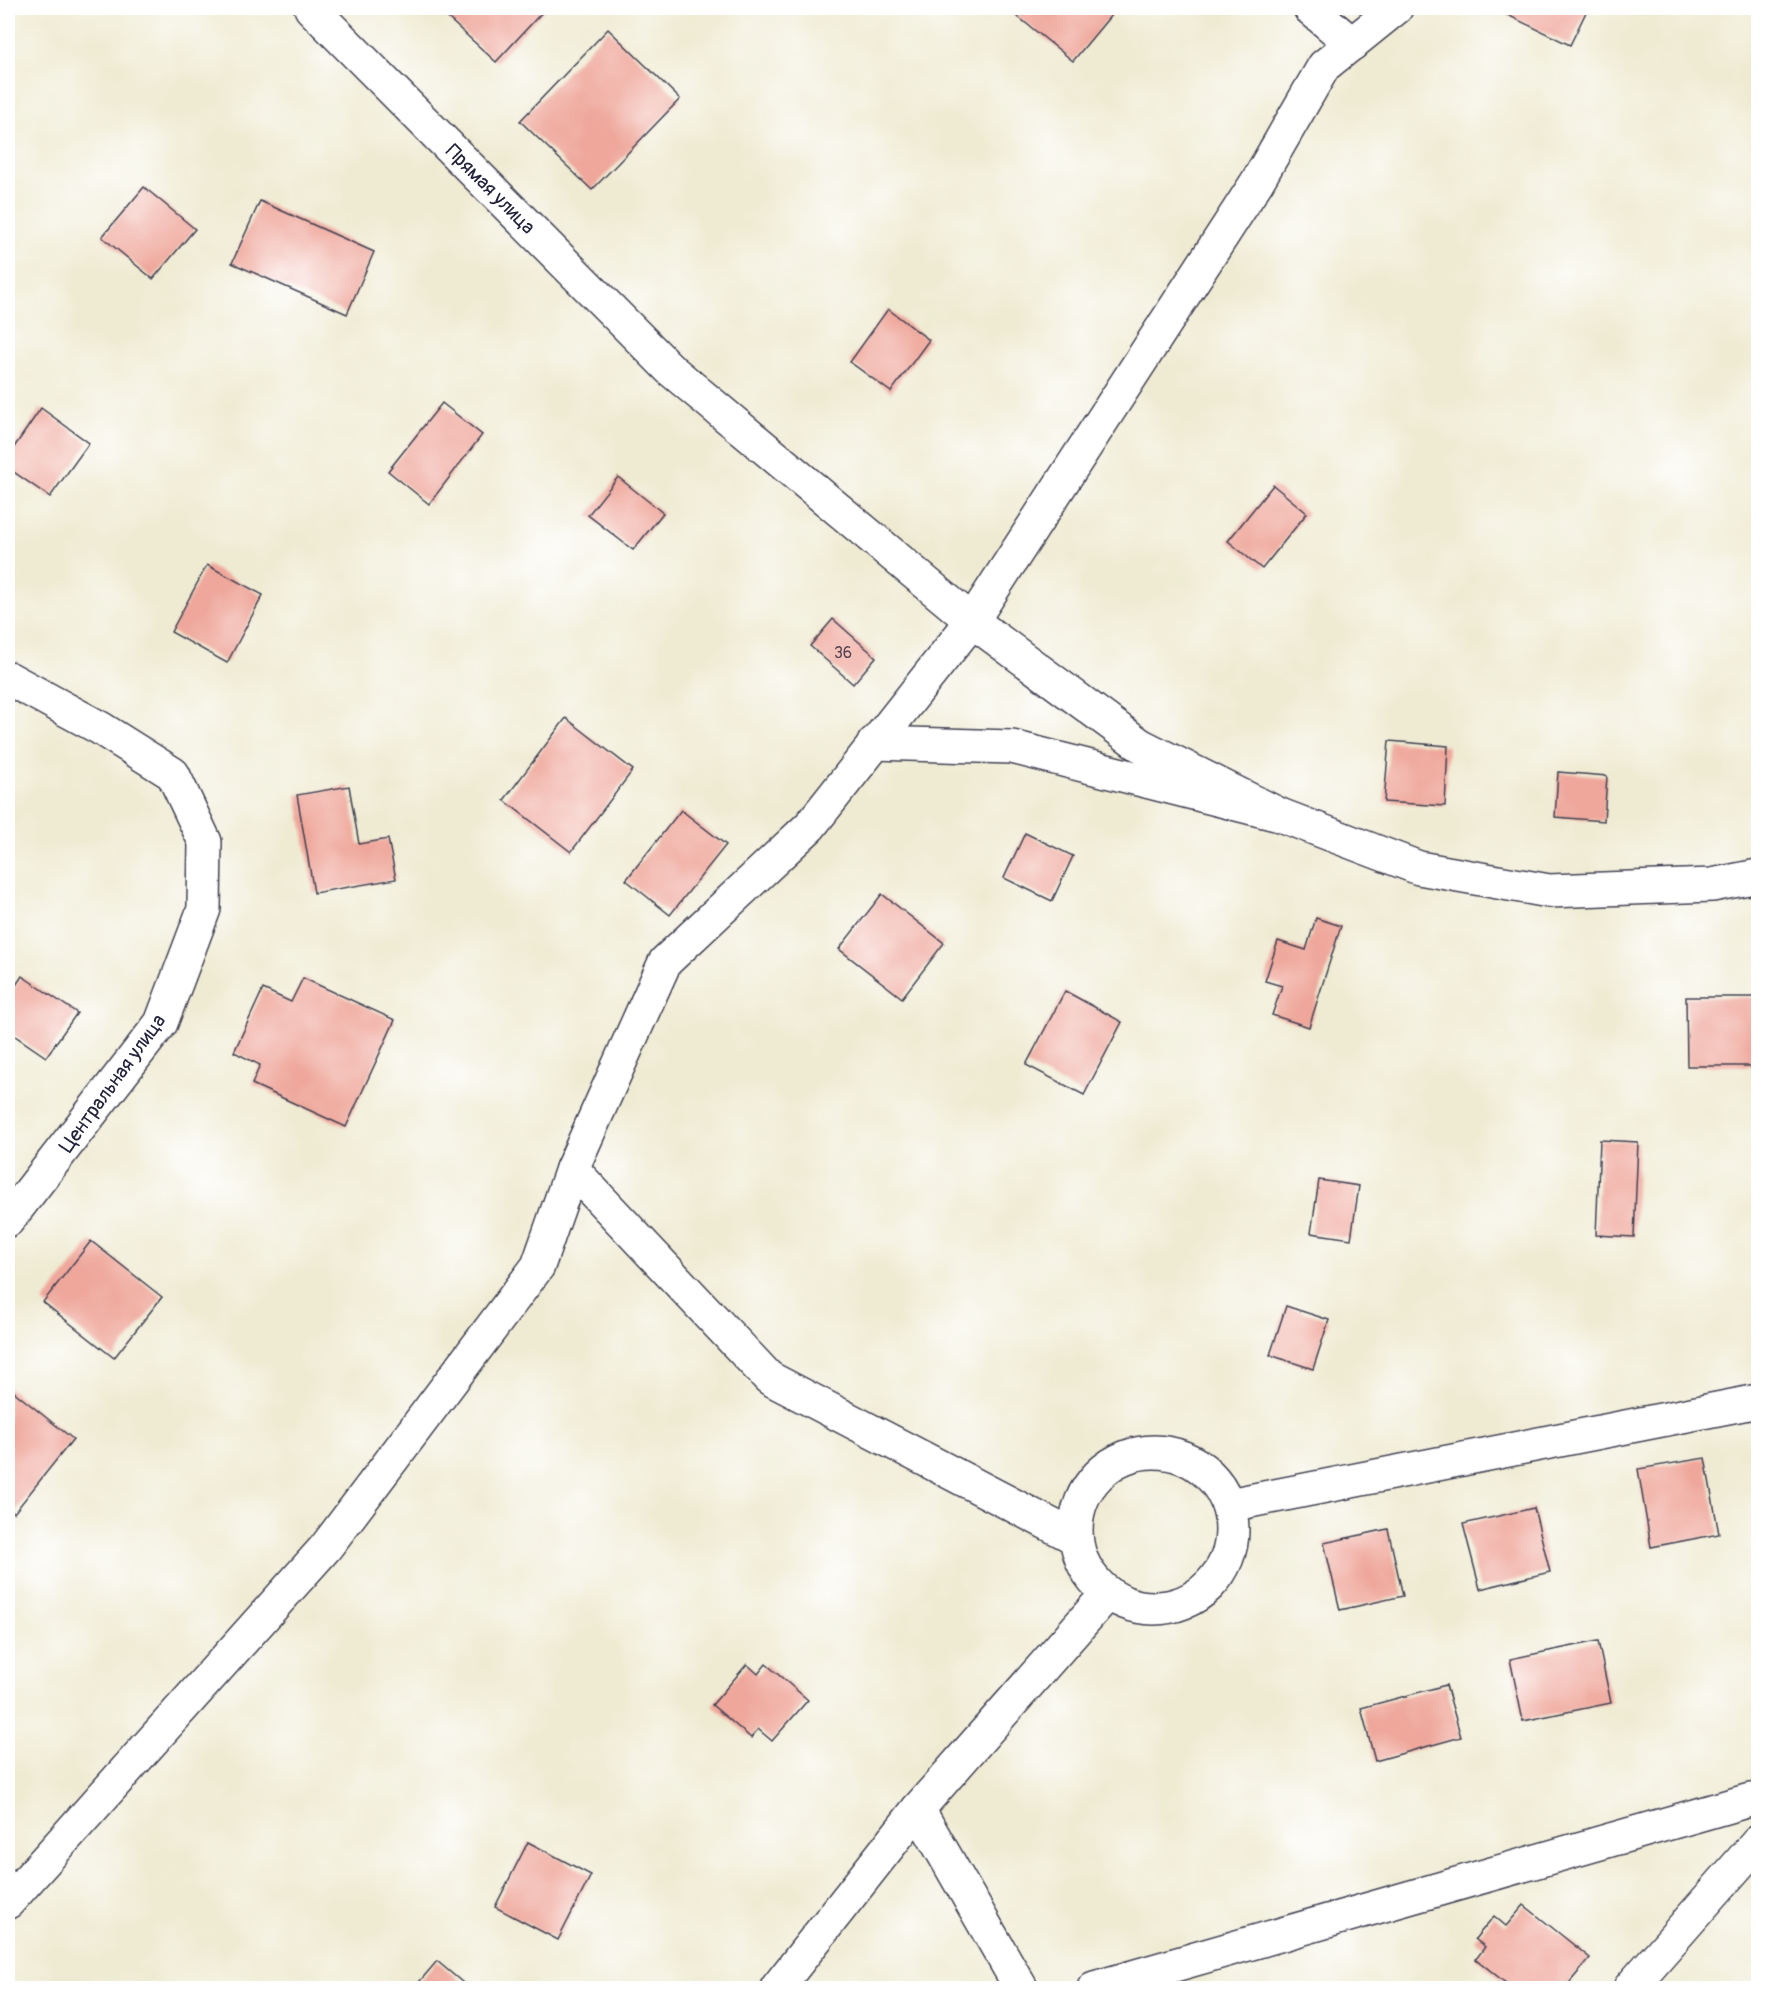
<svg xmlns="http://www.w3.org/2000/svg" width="1766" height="1996" font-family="Pangolin,sans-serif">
  <rect width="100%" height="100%" fill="#fff"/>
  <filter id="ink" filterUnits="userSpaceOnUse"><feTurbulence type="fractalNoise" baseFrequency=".0167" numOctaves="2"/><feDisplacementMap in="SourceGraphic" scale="12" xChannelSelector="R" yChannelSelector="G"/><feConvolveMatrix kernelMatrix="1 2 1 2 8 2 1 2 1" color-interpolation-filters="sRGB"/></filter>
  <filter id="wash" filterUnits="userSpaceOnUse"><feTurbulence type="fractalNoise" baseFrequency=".008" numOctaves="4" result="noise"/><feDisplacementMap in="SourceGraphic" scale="24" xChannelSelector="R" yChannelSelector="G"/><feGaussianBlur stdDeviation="1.35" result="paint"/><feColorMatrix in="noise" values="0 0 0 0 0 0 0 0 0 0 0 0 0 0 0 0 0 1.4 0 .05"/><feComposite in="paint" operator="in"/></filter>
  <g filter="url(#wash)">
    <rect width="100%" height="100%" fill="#efebd3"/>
    <g id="blocks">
      <g fill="#efa79b">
        <path d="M437 8H546L496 62Z"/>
        <path d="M1007 8H1117L1073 61Z"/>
        <path d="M1493 8H1588L1570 45Z"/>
        <path d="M608 29 680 99 592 190 520 121Z"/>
        <path d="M144 187 195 229 153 279 102 237Z"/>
        <path d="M260 201 374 252 347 314 232 263Z"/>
        <path d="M888 309 929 340 891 392 850 362Z"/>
        <path d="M442 403 482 435 429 504 388 471Z"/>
        <path d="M41 408 89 443 50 497 8 468V456Z"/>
        <path d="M618 477 663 513 633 550 588 515Z"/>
        <path d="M1273 485 1307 513 1262 569 1228 541Z"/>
        <path d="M207 565 263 595 227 663 171 632Z"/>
        <path d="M833 619 876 657 853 684 810 646Z"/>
        <path d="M566 718 633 770 571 852 504 800Z"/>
        <path d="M1389 741 1448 746 1445 806 1384 802Z"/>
        <path d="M1558 772 1607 776 1604 821 1555 817Z"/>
        <path d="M349 786 359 844 388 839 396 879 314 893 297 795Z"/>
        <path d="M681 810 726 845 670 915 626 880Z"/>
        <path d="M1025 833 1073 856 1052 901 1004 878Z"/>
        <path d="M882 894 944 943 902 998 839 949Z"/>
        <path d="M1316 918 1341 926 1309 1027 1272 1015 1282 986 1265 981 1278 941 1306 950Z"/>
        <path d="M22 976 77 1013 46 1057 8 1031V997Z"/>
        <path d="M303 978 395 1020 346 1127 252 1084 260 1065 234 1052 263 989 291 1002Z"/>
        <path d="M1065 991 1122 1022 1084 1095 1026 1065Z"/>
        <path d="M1686 997H1757V1066H1687Z"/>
        <path d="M1600 1140 1638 1142 1634 1237 1596 1235Z"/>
        <path d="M1319 1180 1359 1186 1351 1239 1311 1233Z"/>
        <path d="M91 1241 162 1297 114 1358 43 1302Z"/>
        <path d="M1286 1306 1329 1320 1313 1369 1270 1355Z"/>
        <path d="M8 1387 73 1439 14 1513 8 1507Z"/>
        <path d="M1705 1458 1719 1534 1651 1547 1638 1469Z"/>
        <path d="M1534 1508 1550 1572 1480 1589 1463 1524Z"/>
        <path d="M1388 1529 1403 1596 1340 1610 1324 1543Z"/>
        <path d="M1598 1641 1611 1703 1523 1721 1510 1659Z"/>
        <path d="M747 1664 758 1674 766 1664 808 1700 772 1741 758 1729 751 1738 712 1705Z"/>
        <path d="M1446 1685 1461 1737 1375 1761 1361 1708Z"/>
        <path d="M528 1842 591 1875 558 1940 495 1907Z"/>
        <path d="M1524 1905 1590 1958 1565 1988H1512L1476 1959 1485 1947 1475 1939 1494 1916 1506 1926Z"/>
        <path d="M437 1961 469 1988H414Z"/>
      </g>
    </g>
  </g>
  <g filter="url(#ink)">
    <use href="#blocks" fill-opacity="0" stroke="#414052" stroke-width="1.5"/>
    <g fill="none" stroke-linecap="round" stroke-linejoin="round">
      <defs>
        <g id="minor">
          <path id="s1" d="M311 8 671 370 972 621 1140 745 1280 815"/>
          <path d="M1310 8 1352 44"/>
          <path d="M8 678 100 728 173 774 205 842 204 909 161 1023 8 1220"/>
          <path d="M874 743 1012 747 1280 815 1419 868 1549 891 1712 885 1758 876"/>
          <path d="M572 1169 769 1378 1076 1538"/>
          <circle cx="1154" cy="1530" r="78"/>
          <path d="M1229 1505 1758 1401"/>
          <path d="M918 1809 1021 1988"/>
          <path d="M8 1902 326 1547 538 1266 572 1169 665 962 810 826 972 621 1257 182 1324 66 1396 8"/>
          <path d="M777 1988 918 1809 1108 1593"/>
          <path d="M1094 1988 1750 1800 1758 1799"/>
          <path d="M1630 1988 1758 1842"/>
        </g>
      </defs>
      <use href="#minor" stroke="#414052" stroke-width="36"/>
      <use href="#minor" stroke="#fff" stroke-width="33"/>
    </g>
  </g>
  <g text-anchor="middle" stroke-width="4.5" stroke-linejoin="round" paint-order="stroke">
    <g font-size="16" fill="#554353">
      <text x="843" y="658">36</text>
    </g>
    <g font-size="20" fill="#22223b" stroke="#fff">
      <text dy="7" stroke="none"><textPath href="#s1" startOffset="255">Прямая улица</textPath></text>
      <text transform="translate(112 1083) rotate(-54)" y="7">Центральная улица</text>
    </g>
  </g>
  <rect width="1766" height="1996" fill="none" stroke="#fff" stroke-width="30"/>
</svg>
